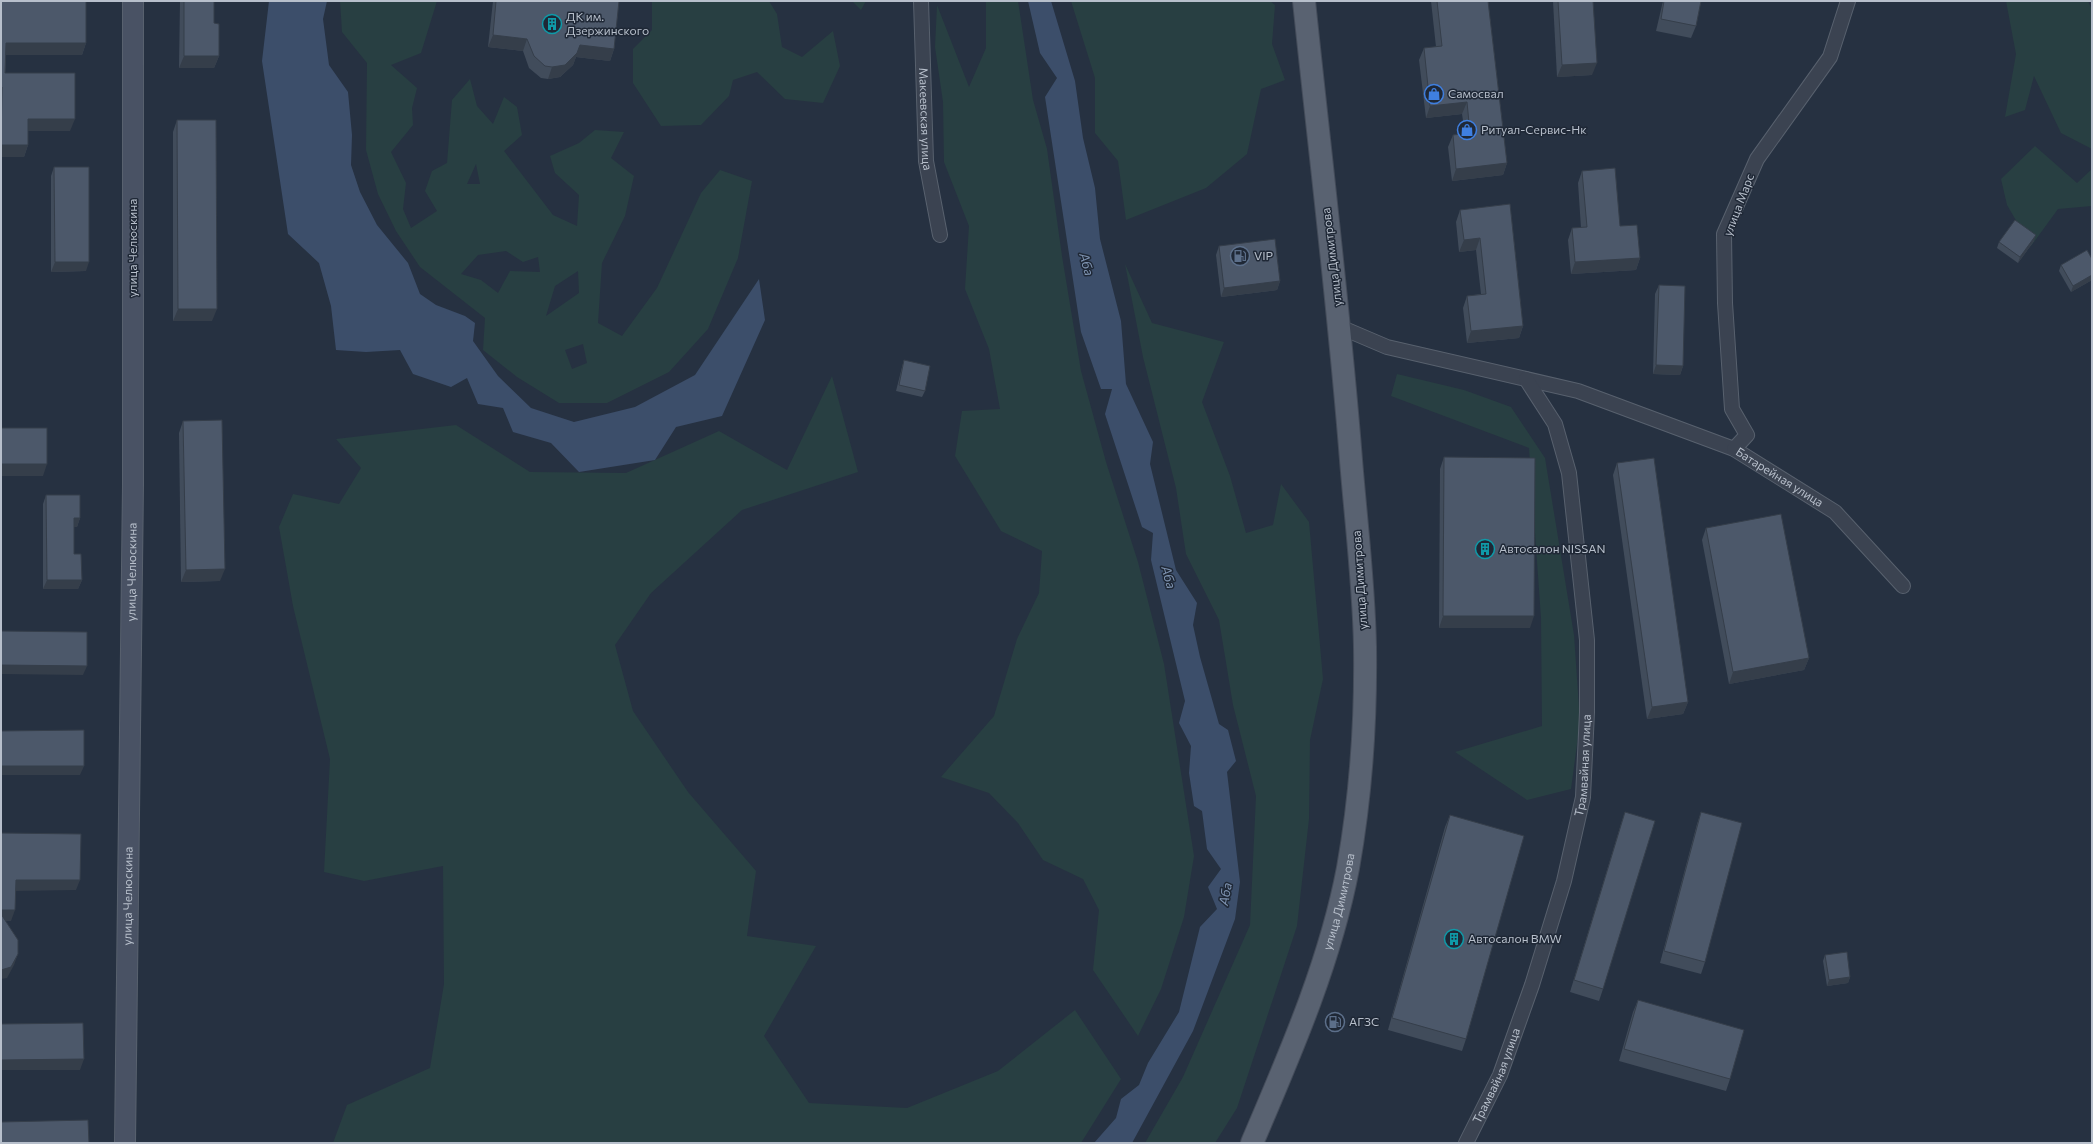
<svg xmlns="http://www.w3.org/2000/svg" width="2093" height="1144" font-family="Commissioner,sans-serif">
  <rect width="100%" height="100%" fill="#263141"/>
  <g fill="#283f42" fill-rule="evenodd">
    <path d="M340 1H437L421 53 391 65 417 88 412 108 413 125 391 152 406 183 403 209 411 228 437 211 425 191 432 171 447 163 452 100 470 79 477 106 493 124 504 97 517 107 522 135 504 151 553 215 577 226 579 195 555 173 550 156 579 143 595 130 624 132 611 158 634 176 625 216 602 263 598 323 622 336 657 288 701 193 720 170 752 181 738 258 708 329 669 372 607 403H559L517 377 483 350 485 318 420 267 396 231 378 194 366 150 367 63 342 32ZM476 164 480 184H467ZM506 251 523 262 538 257 540 272 510 271 498 293 481 280 461 274 478 255ZM578 271 579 293 546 316 555 286ZM583 344 587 363 572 369 565 350Z"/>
    <path d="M652 1H769L777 14 782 47 802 57 833 31 840 66 823 103 785 99 757 72 733 80 729 96 701 125 661 126 633 83V49L652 30Z"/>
    <path d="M852 1H866L861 10Z"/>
    <path d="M986 1H1018L1033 100 1047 149 1062 256 1081 371 1106 462 1138 562 1164 664 1194 856 1184 917 1161 989 1138 1036 1093 970 1099 910 1083 879 1043 860 1018 823 989 793 941 777 994 716 1017 639 1039 593 1042 551 1001 531 955 456 962 411 1000 409 989 349 965 289 969 226 944 162 943 102 935 47 937 5 969 87 986 48Z"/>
    <path d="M1071 1H1270L1275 5 1272 44 1285 80 1261 89 1247 154 1206 188 1126 220 1118 161 1095 133V78Z"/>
    <path d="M2006 1H2088L2092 10V149L2061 133 2034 76 2025 110 2005 117 2016 54Z"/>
    <path d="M2035 146 2077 183 2092 169V206L2058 209 2031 246 2007 205 2001 179Z"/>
    <path d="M1125 264 1152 323 1224 342 1202 402 1230 476 1246 533 1273 525 1281 484 1309 522 1323 679 1310 740 1309 819 1297 926 1237 1108 1215 1143H1145L1183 1077 1250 925 1256 796 1233 705 1219 620 1186 554 1176 488 1143 357Z"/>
    <path d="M1397 374 1464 390 1511 407 1545 458 1574 635 1580 722 1571 789 1527 800 1455 752 1542 726 1541 618 1529 448 1391 396Z"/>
    <path d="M832 376 858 472 742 510 651 593 615 645 633 711 688 792 756 871 747 936 816 946 764 1036 809 1103 907 1108 998 1071 1075 1010 1121 1079 1081 1143H333L347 1105 430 1068 444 984 443 866 364 881 324 872 330 759 293 606 279 527 293 494 339 504 361 468 336 439 456 425 530 472 626 473 719 431 787 470Z"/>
  </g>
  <g fill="#3c4e6a">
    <path d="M269 1H327L323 19 329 65 348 92 352 135 351 165 360 192 377 225 408 263 420 294 436 305 465 316 475 323 473 341 498 376 531 408 574 422 635 407 695 375 759 279 765 320 722 416 676 427 655 460 579 472 551 443 513 432 503 408 478 404 467 378 451 387 413 374 400 350 366 352 336 350 331 306 319 263 288 234 262 61Z"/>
    <path d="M1028 1H1051L1075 81 1083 138 1095 188 1100 239 1121 321 1126 384 1153 442 1150 464 1176 570 1197 603 1193 625 1200 657 1219 724 1228 730 1236 761 1227 772 1240 882 1235 919 1193 1031 1132 1143H1094L1116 1118 1121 1099 1139 1085 1148 1063 1179 1012 1200 927 1217 909 1208 887 1221 869 1207 849 1202 811 1194 806 1189 773 1191 746 1179 723 1185 701 1151 560 1153 533 1142 527 1105 414 1112 389H1101L1081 332 1045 97 1057 78 1040 53Z"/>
  </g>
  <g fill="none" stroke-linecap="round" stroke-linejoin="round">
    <defs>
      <g id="street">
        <path id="s1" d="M921 1 926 161 940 235"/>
        <path id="s2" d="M1340 327 1387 347 1578 391 1734 449 1835 512 1903 586"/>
        <path d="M1734 449 1747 435 1732 409 1725 303 1724 234 1757 159 1830 57 1848 1"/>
        <path id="s3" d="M1466 1143 1500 1075 1532 985 1564 881 1583 797 1587 712V640L1569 473 1555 424 1526 379"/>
      </g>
      <g id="secondary">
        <path id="s4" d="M125 1143 133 485V1"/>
      </g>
      <g id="primary">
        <path id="s5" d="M1252 1143C1290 1054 1330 963 1348 868 1361 795 1366 720 1365 647 1364 585 1356 522 1351 460 1339 307 1320 154 1304 1"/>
      </g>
    </defs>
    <use href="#street" stroke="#58616e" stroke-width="16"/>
    <use href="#secondary" stroke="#58616e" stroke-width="22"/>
    <use href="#primary" stroke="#444c5a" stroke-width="24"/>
    <use href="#street" stroke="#3b4351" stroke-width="14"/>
    <use href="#secondary" stroke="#495264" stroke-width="20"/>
    <use href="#primary" stroke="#596271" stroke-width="22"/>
  </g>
  <g fill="#414c5b">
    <path d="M1 1 86 43 82 55H6L5 73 70 131H28V145L24 157H1Z"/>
    <path d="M180 1H214V23L219 56 214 68H179Z"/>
    <path d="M493 1H619L614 49 610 61 576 57 573 65 560 77 548 79 541 78 529 68 523 51 488 47Z"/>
    <path d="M1431 1H1488L1507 163 1503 175 1452 181 1448 147 1453 135 1465 134 1462 114 1426 118 1419 60 1424 48 1436 47Z"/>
    <path d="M1553 1H1593L1592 75 1557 77Z"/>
    <path d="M1663 1H1701L1696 26 1691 38 1656 31Z"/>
    <path d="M177 120 212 321H173V132Z"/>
    <path d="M54 167 86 271 51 272V176Z"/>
    <path d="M1582 171 1620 226 1640 258 1636 270 1571 274 1568 240 1572 228H1581L1578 183Z"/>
    <path d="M1510 204 1523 326 1519 338 1467 343 1463 308 1467 296 1481 294 1476 250 1459 252 1456 222 1460 210Z"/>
    <path d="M2034 241 2018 263 1997 248 1999 242Z"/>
    <path d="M1219 246 1280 281 1277 290 1221 297 1216 255Z"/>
    <path d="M2092 259V280L2071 292 2059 271 2061 265Z"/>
    <path d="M1659 285 1683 366 1680 375 1653 374 1655 294Z"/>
    <path d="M904 360 925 391 922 397 896 391 902 367Z"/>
    <path d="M183 421 220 581 181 582 179 433Z"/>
    <path d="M1444 457 1530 628H1439L1440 469Z"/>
    <path d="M1617 463 1688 702 1683 714 1647 719 1613 475Z"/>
    <path d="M46 495 80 518 77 527H74V554L82 580 78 589H43V504Z"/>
    <path d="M1706 528 1809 658 1804 670 1729 684 1702 540Z"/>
    <path d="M1625 812 1603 989 1599 1001 1570 992 1621 824Z"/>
    <path d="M1701 812 1705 962 1701 974 1660 963 1697 824Z"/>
    <path d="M1450 815 1466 1039 1462 1051 1388 1030 1445 827Z"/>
    <path d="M1825 955 1850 977 1848 983 1827 986 1823 961Z"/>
    <path d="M1638 1000 1730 1079 1726 1091 1619 1061 1633 1012Z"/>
  </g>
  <g fill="#353e4a">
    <path d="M493 35 527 39 523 51 488 47Z"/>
    <path d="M6 43H86L82 55H1Z"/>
    <path d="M580 45 614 49 610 61 576 57 573 65 560 77 548 79 552 67Z"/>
    <path d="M184 56H219L214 68H179Z"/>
    <path d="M1597 63 1592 75 1557 77 1562 65Z"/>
    <path d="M1467 102 1462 114 1426 118 1430 106Z"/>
    <path d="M28 119H75L70 131H24Z"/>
    <path d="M1 145H28L24 157H1Z"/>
    <path d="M1507 163 1503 175 1452 181 1456 169Z"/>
    <path d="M2036 235 2034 241 2018 263 2020 257Z"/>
    <path d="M1480 238 1476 250 1459 252 1464 240Z"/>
    <path d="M1640 258 1636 270 1571 274 1575 262Z"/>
    <path d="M55 262H89L86 271 51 272Z"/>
    <path d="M2092 275V280L2071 292 2073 286Z"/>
    <path d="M1280 281 1277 290 1221 297 1224 288Z"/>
    <path d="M178 309H217L212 321H173Z"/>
    <path d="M1523 326 1519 338 1467 343 1471 331Z"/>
    <path d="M1656 365 1683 366 1680 375 1653 374Z"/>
    <path d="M1 464H47L43 476H1Z"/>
    <path d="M74 518H80L77 527H71Z"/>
    <path d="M225 569 220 581 181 582 186 570Z"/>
    <path d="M47 580H82L78 589H43Z"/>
    <path d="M1443 616H1534L1530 628H1439Z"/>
    <path d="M1809 658 1804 670 1729 684 1733 672Z"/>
    <path d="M1 665 87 666 83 675 1 674Z"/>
    <path d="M1688 702 1683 714 1647 719 1652 707Z"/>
    <path d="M1 766H84L80 775H1Z"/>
    <path d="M16 880H80L76 890 12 891Z"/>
    <path d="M1 910H15L11 921H1Z"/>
    <path d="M18 954 14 965 7 978 1 979V970Z"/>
    <path d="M1850 977 1848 983 1827 986 1829 980Z"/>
    <path d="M84 1059 80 1070H1V1060Z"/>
  </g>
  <g fill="#4c586a" stroke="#353e4a">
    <path d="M1 1H86V43H6L5 73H75V119H28V145H1L2 87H1Z"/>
    <path d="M184 1H214V23L219 24V56H184Z"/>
    <path d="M496 1H619L614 49 580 45 577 53 565 65 552 67 545 66 534 56 527 39 493 35Z"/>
    <path d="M1437 1H1488L1507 163 1456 169 1453 135 1470 133 1467 102 1430 106 1424 48 1442 46Z"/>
    <path d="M1558 1H1593L1597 63 1562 65Z"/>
    <path d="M1664 1H1701L1696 26 1661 19Z"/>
    <path d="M177 120H216L217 309H178Z"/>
    <path d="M54 167H89V262H55Z"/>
    <path d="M1615 168 1620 226 1637 225 1640 258 1575 262 1572 228 1587 227 1582 171Z"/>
    <path d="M1510 204 1523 326 1471 331 1467 296 1486 294 1480 238 1464 240 1460 210Z"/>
    <path d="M2015 220 2036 235 2020 257 1999 242Z"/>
    <path d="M1275 239 1280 281 1224 288 1219 246Z"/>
    <path d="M2087 250 2092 259V275L2073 286 2061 265Z"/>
    <path d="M1659 285 1685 286 1683 366 1656 365Z"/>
    <path d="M904 360 930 366 925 391 899 385Z"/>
    <path d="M222 420 225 569 186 570 183 421Z"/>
    <rect x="1" y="428" width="46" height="36"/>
    <path d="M1444 457 1535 458 1534 616H1443Z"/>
    <path d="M1654 458 1688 702 1652 707 1617 463Z"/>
    <path d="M46 495H80V518H74V554H81L82 580H47Z"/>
    <path d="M1781 514 1809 658 1733 672 1706 528Z"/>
    <path d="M1 631 87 632V666L1 665Z"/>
    <path d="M84 730V766H1V731Z"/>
    <path d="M1625 812 1655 821 1603 989 1574 980Z"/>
    <path d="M1701 812 1742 823 1705 962 1664 951Z"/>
    <path d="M1450 815 1524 836 1466 1039 1392 1018Z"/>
    <path d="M1 833 81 834 80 880H16L15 910H1Z"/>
    <path d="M1 914 18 940V954L11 967 1 970Z"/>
    <path d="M1847 952 1850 977 1829 980 1825 955Z"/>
    <path d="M1638 1000 1744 1030 1730 1079 1624 1049Z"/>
    <path d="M83 1023 84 1059 1 1060V1024Z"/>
    <path d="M88 1120 89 1143H1V1122Z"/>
  </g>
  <defs>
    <symbol id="building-ring" viewBox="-11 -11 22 22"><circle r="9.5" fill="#1f2836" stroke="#0f9aa8" stroke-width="1.5"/><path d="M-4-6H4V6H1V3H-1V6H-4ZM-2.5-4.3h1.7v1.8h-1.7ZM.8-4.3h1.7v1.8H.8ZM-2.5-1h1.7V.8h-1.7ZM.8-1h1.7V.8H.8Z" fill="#0f9aa8"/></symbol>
    <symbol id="shop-ring" viewBox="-11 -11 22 22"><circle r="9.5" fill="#1f2836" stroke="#3f7fe0" stroke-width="1.5"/><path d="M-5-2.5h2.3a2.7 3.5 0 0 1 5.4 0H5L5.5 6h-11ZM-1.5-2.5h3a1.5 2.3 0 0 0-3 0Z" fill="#3f7fe0"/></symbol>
    <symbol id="fuel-ring" viewBox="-11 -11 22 22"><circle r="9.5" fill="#1f2836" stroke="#5c6f8a" stroke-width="1.5"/><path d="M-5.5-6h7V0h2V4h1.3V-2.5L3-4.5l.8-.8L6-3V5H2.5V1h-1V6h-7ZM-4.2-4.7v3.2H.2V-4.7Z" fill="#5c6f8a"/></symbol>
  </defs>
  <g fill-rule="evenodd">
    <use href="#building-ring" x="541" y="13" width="22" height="22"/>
    <use href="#shop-ring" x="1423" y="83" width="22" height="22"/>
    <use href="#shop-ring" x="1456" y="119" width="22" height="22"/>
    <use href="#fuel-ring" x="1229" y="245" width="22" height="22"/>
    <use href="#building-ring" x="1474" y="538" width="22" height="22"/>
    <use href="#building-ring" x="1443" y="928" width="22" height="22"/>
    <use href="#fuel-ring" x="1324" y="1011" width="22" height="22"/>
  </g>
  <g text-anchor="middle" stroke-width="3" stroke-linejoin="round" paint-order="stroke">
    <g font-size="12" fill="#b7bfcb" stroke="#1f2836" text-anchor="start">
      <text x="566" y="21">ДК им.<tspan x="566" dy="14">Дзержинского</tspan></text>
      <text x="1448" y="98">Самосвал</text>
      <text x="1481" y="134">Ритуал-Сервис-Нк</text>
      <text x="1254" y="260">VIP</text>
      <text x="1499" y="553">Автосалон NISSAN</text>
      <text x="1468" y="943">Автосалон BMW</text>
      <text x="1349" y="1026">АГЗС</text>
    </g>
    <g font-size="12" fill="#b7bfcb" stroke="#1f2836">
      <text dy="4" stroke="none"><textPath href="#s1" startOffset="118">Макеевская улица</textPath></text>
      <text transform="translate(1739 205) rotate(-69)" y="4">улица Марс</text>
      <text transform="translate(133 248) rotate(-90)" y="4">улица Челюскина</text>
      <text transform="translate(1332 257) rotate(-97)" y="4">улица Димитрова</text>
      <text dy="4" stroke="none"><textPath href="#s2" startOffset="467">Батарейная улица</textPath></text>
      <text dy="4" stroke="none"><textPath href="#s4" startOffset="571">улица Челюскина</textPath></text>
      <text transform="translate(1360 580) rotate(-94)" y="4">улица Димитрова</text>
      <text dy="4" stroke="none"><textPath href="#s3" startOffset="398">Трамвайная улица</textPath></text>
      <text dy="4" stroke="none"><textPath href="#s4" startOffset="247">улица Челюскина</textPath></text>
      <text dy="4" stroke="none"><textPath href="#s5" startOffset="257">улица Димитрова</textPath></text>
      <text dy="4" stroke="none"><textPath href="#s3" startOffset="74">Трамвайная улица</textPath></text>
    </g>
    <g font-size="13" font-style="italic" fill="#7f94b2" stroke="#1f2836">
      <text transform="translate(1087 264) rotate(75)" y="5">Аба</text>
      <text transform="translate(1169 577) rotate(75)" y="5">Аба</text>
      <text transform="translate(1225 894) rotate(-79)" y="5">Аба</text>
    </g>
  </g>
  <rect width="2093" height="1144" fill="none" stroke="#b7bfcb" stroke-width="4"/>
</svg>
